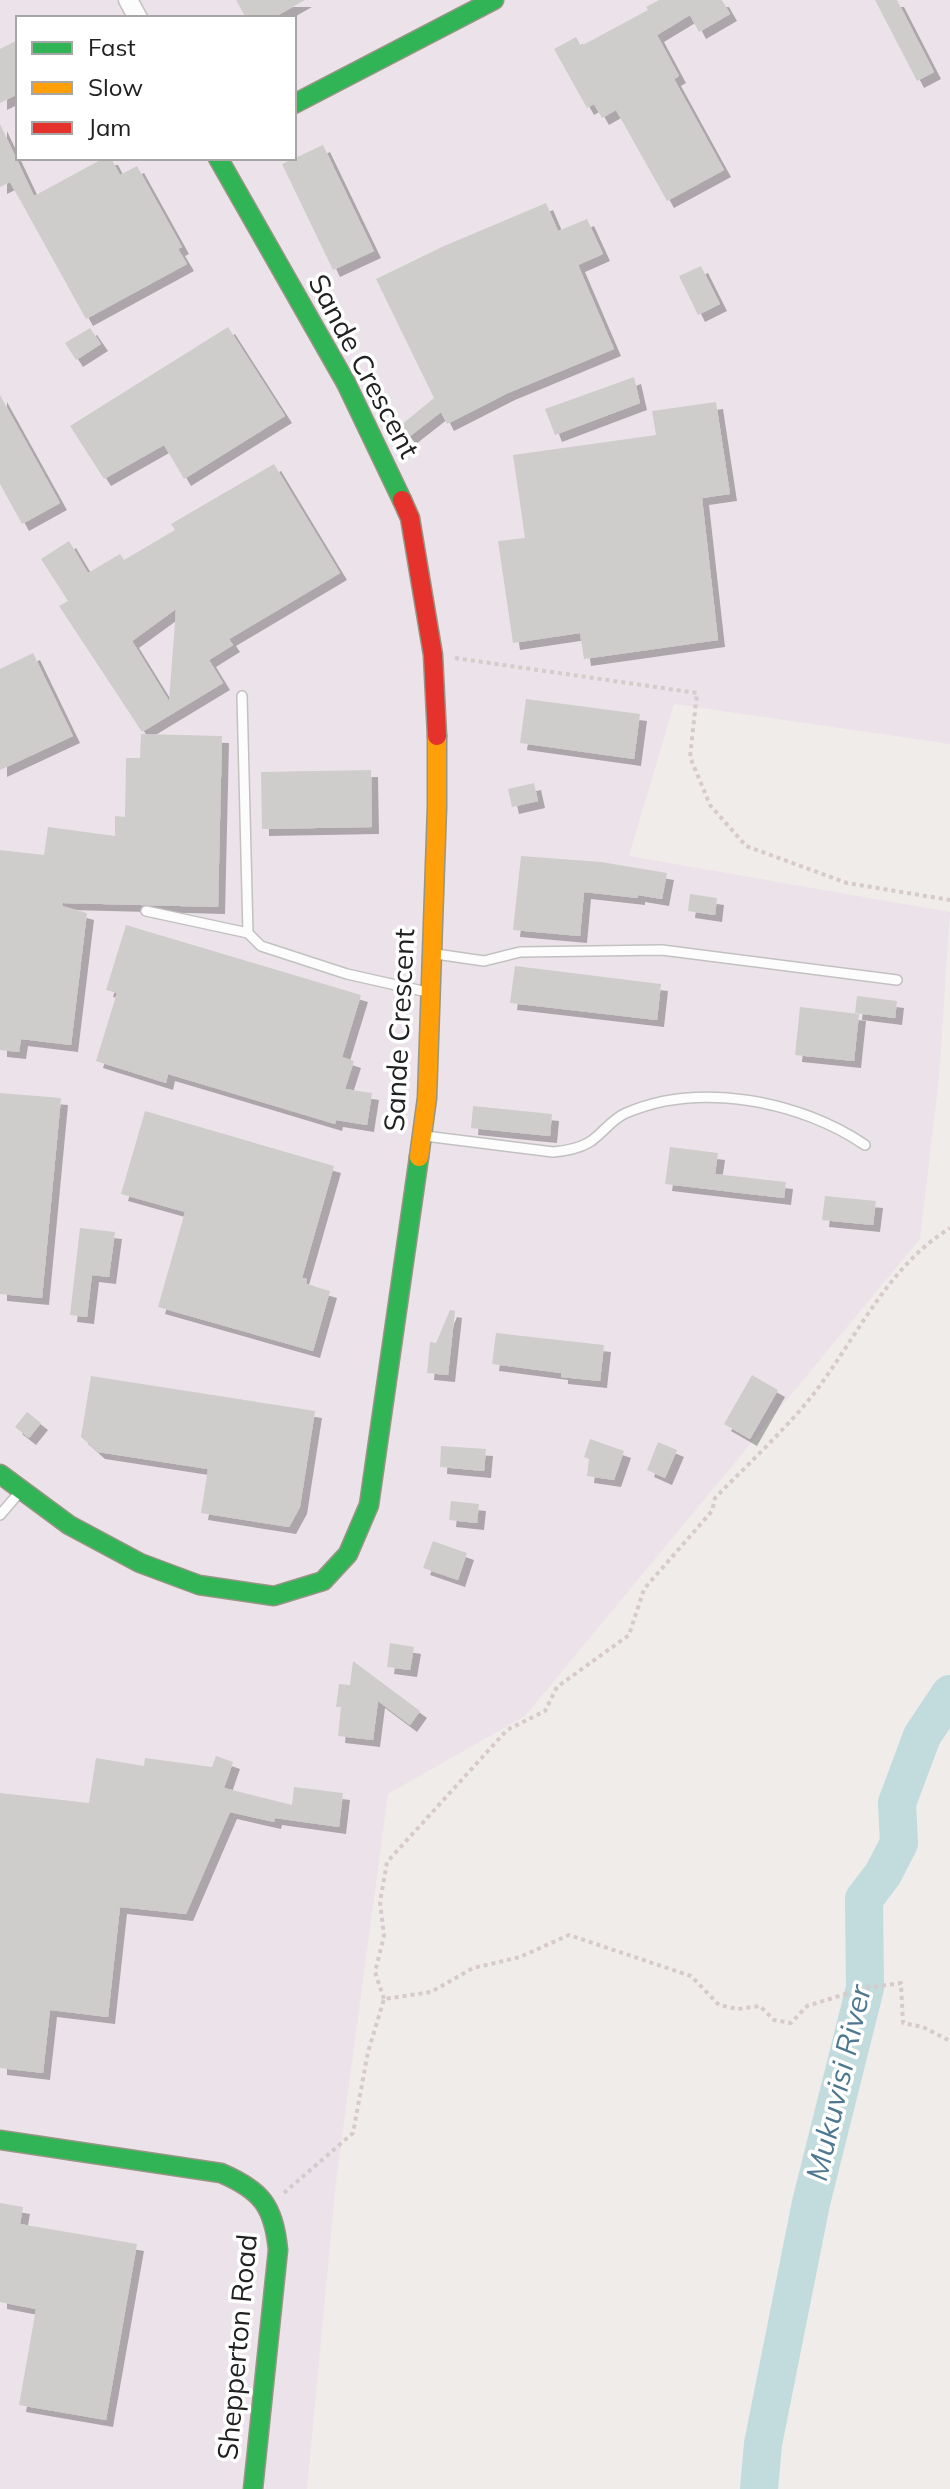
<svg xmlns="http://www.w3.org/2000/svg" width="950" height="2489" font-family="Mulish,sans-serif">
  <defs>
    <filter id="shadow"><feDropShadow dx="7" dy="7" stdDeviation="0" flood-color="#0004"/></filter>
  </defs>
  <rect width="100%" height="100%" fill="#efecea"/>
  <path fill="#ebe3e9" fill-rule="evenodd" d="M0 0H950V744L674 704 629 856 950 912 939 1078 920 1239 525 1716 388 1794 336 2182 307 2489H0ZM18 18H294V158H18Z"/>
  <g fill="none" stroke-linecap="round" stroke-linejoin="round">
    <path stroke="#c2dbdd" stroke-width="38" d="M759 2489 763 2444 811 2203 865 1988 864 1899 883 1874 899 1843 897 1803 922 1736 950 1694"/>
  </g>
  <g fill="#cfcdcb" fill-rule="evenodd" filter="url(#shadow)">
    <path d="M236 0H305L273 18H246Z"/>
    <path d="M659 0H722L730 14 699 32 690 15 657 35 679 76 674 79 724 170 667 201 616 110 602 118 594 104 587 108 554 49 576 37 581 46 648 10 646 7Z"/>
    <path d="M875 0H897L934 72 917 81Z"/>
    <path d="M18 40V94L0 103V49Z"/>
    <path d="M0 124 34 196 104 158H111L120 175 137 166 182 247 178 249 187 264 86 319 10 182 0 187Z"/>
    <path d="M323 145 374 251 333 270 282 164Z"/>
    <path d="M546 203 558 231 587 219 603 254 578 265 614 349 508 393 447 424 441 412 409 437 400 426 434 398 376 279 444 246Z"/>
    <path d="M701 266 720 304 698 315 679 276Z"/>
    <path d="M228 327 285 416 184 479 164 445 104 479 70 426Z"/>
    <path d="M90 328 101 344 76 360 65 343Z"/>
    <path d="M634 377 640 403 555 435 545 409Z"/>
    <path d="M0 395 60 503 22 524 0 484Z"/>
    <path d="M716 402 730 494 702 498 718 640 584 659 580 633 513 643 498 541 525 538 513 455 656 435 652 411Z"/>
    <path d="M274 464 340 573 229 639 233 645 209 660 223 683 142 732 59 606 68 601 41 559 69 541 88 573 120 554 124 560 175 530 171 524ZM176 609 169 701 132 641Z"/>
    <path d="M33 653 73 736 0 770V669Z"/>
    <path d="M526 699 640 714 634 759 520 743Z"/>
    <path d="M141 734 222 736 218 907 63 903 62 906 87 913 71 1045 21 1039 19 1052 0 1050V850L44 855 48 827 115 836V816L125 817 126 758H140Z"/>
    <path d="M371 770 372 827 262 829 261 772Z"/>
    <path d="M534 783 538 801 512 807 508 789Z"/>
    <path d="M521 856 601 862 667 873 662 899 638 895V898L584 892 580 936 513 930Z"/>
    <path d="M690 894 717 898 715 915 688 911Z"/>
    <path d="M126 925 361 995 342 1057 354 1061 345 1089 372 1093 367 1125 336 1120 335 1124 168 1074 166 1083 96 1061 117 993 106 990Z"/>
    <path d="M515 966 661 984 657 1020 510 1003Z"/>
    <path d="M857 996 897 1001 895 1018 855 1013Z"/>
    <path d="M800 1007 859 1014 854 1061 795 1055Z"/>
    <path d="M0 1093 61 1098 42 1298 0 1294Z"/>
    <path d="M473 1106 552 1114 550 1136 471 1128Z"/>
    <path d="M145 1111 334 1166 302 1278 307 1279 306 1284 330 1291 313 1351 158 1307 185 1212 121 1194Z"/>
    <path d="M670 1147 718 1153 715 1174 786 1182 784 1198 665 1184Z"/>
    <path d="M825 1196 876 1201 873 1225 822 1220Z"/>
    <path d="M80 1228 115 1232 109 1277 92 1275 87 1317 70 1315Z"/>
    <path d="M450 1310 455 1311 448 1375 427 1373 430 1342 436 1343Z"/>
    <path d="M496 1333 604 1345 600 1381 561 1377V1373L492 1364Z"/>
    <path d="M752 1375 778 1390 750 1439 724 1424Z"/>
    <path d="M91 1376 315 1411 300 1507 289 1527 201 1513 208 1469 98 1452 81 1437Z"/>
    <path d="M27 1412 41 1423 29 1438 15 1427Z"/>
    <path d="M590 1439 624 1451 614 1480 587 1476 589 1459 584 1457Z"/>
    <path d="M658 1442 677 1450 665 1478 647 1470Z"/>
    <path d="M441 1446 486 1449 484 1471 440 1467Z"/>
    <path d="M451 1501 479 1504 477 1523 449 1520Z"/>
    <path d="M433 1541 467 1553 458 1580 423 1568Z"/>
    <path d="M390 1643 414 1647 410 1670 387 1667Z"/>
    <path d="M353 1661 420 1711 410 1725 378 1701 373 1740 338 1736 341 1707H336L339 1684 350 1685Z"/>
    <path d="M216 1756 233 1762 224 1788 292 1805 294 1787 343 1793 339 1827 275 1818 274 1822 230 1812 186 1914 120 1907 108 2017 50 2010 43 2073 0 2068V1793L89 1803 96 1758 144 1766 145 1758 212 1767Z"/>
    <path d="M0 2203 23 2207 20 2224 137 2244 106 2420 19 2405 36 2309 0 2302Z"/>
  </g>
  <g fill="none" stroke-linecap="round" stroke-linejoin="round">
    <defs>
      <g id="lane">
        <path d="M242 696 248 933 261 946 347 974 427 992"/>
        <path d="M146 911 248 933"/>
        <path d="M436 954 484 961 520 952 662 950 897 980"/>
        <path d="M425 1136 553 1152C565 1151 577 1149 588 1143 602 1135 610 1120 626 1113 699 1081 801 1101 865 1145"/>
        <path d="M0 1515 19 1493"/>
      </g>
      <path id="street" d="M128 0 138 18"/>
      <g id="fast">
        <path d="M294 104 494 0"/>
        <path d="M218 158 346 383 402 500"/>
        <path d="M0 1474 69 1525 140 1563 199 1585 274 1596 323 1581 348 1554 369 1505 419 1157"/>
        <path d="M0 2140 221 2173C261 2190 274 2206 278 2250L253 2489"/>
      </g>
      <path id="slow" d="M419 1157 427 1098 437 807V736"/>
      <path id="jam" d="M402 500 410 518 433 655 437 736"/>
    </defs>
    <use href="#lane" stroke="#c2c1c0" stroke-width="12"/>
    <use href="#street" stroke="#c2c1c0" stroke-width="21"/>
    <use href="#fast" stroke="#979584" stroke-width="21"/>
    <use href="#slow" stroke="#979584" stroke-width="21"/>
    <use href="#jam" stroke="#979584" stroke-width="21"/>
    <g stroke="#d6caca" stroke-width="4" stroke-dasharray="4 4" stroke-linecap="butt">
      <path d="M455 658 697 693 690 757 710 805 746 846 847 883 950 900"/>
      <path d="M384 1999 375 1972 384 1936 380 1902 387 1862 507 1730 545 1711 557 1687 629 1635 644 1589 712 1511 715 1498C747 1465 783 1432 812 1396 857 1338 886 1268 950 1228"/>
      <path d="M284 2193 353 2133 368 2052 384 1999 431 1992 473 1968 520 1957 569 1935 691 1976 719 2005 738 2009 760 2006 774 2020 791 2023 807 2006 865 1988 901 1983 903 2023 923 2027 950 2041"/>
    </g>
    <use href="#lane" stroke="#fdfcfc" stroke-width="9"/>
    <use href="#street" stroke="#fdfcfc" stroke-width="18"/>
    <use href="#fast" stroke="#30b455" stroke-width="18"/>
    <use href="#slow" stroke="#ff9f0a" stroke-width="18"/>
    <use href="#jam" stroke="#e5322d" stroke-width="18"/>
  </g>
  <g text-anchor="middle" stroke-width="7" stroke-linejoin="round" paint-order="stroke">
    <g font-size="28" fill="#212121" stroke="#fff">
      <text transform="translate(364 366) rotate(62)" y="10">Sande Crescent</text>
      <text transform="translate(399 1030) rotate(-87)" y="10">Sande Crescent</text>
      <text transform="translate(237 2347) rotate(-85)" y="10">Shepperton Road</text>
    </g>
    <g font-size="30" font-style="italic" fill="#4d7890" stroke="#fff">
      <text transform="translate(839 2083) rotate(-77)" y="10">Mukuvisi River</text>
    </g>
  </g>
  <rect x="16" y="16" width="280" height="144" fill="#ffffff" stroke="#a6a6a6" stroke-width="2"/>
  <rect x="32" y="42" width="40" height="12" fill="#30b455" stroke="#a6a6a6" stroke-width="2"/>
  <text x="88" y="56" font-size="24" fill="#212121">Fast</text>
  <rect x="32" y="82" width="40" height="12" fill="#ff9f0a" stroke="#a6a6a6" stroke-width="2"/>
  <text x="88" y="96" font-size="24" fill="#212121">Slow</text>
  <rect x="32" y="122" width="40" height="12" fill="#e5322d" stroke="#a6a6a6" stroke-width="2"/>
  <text x="88" y="136" font-size="24" fill="#212121">Jam</text>
</svg>
